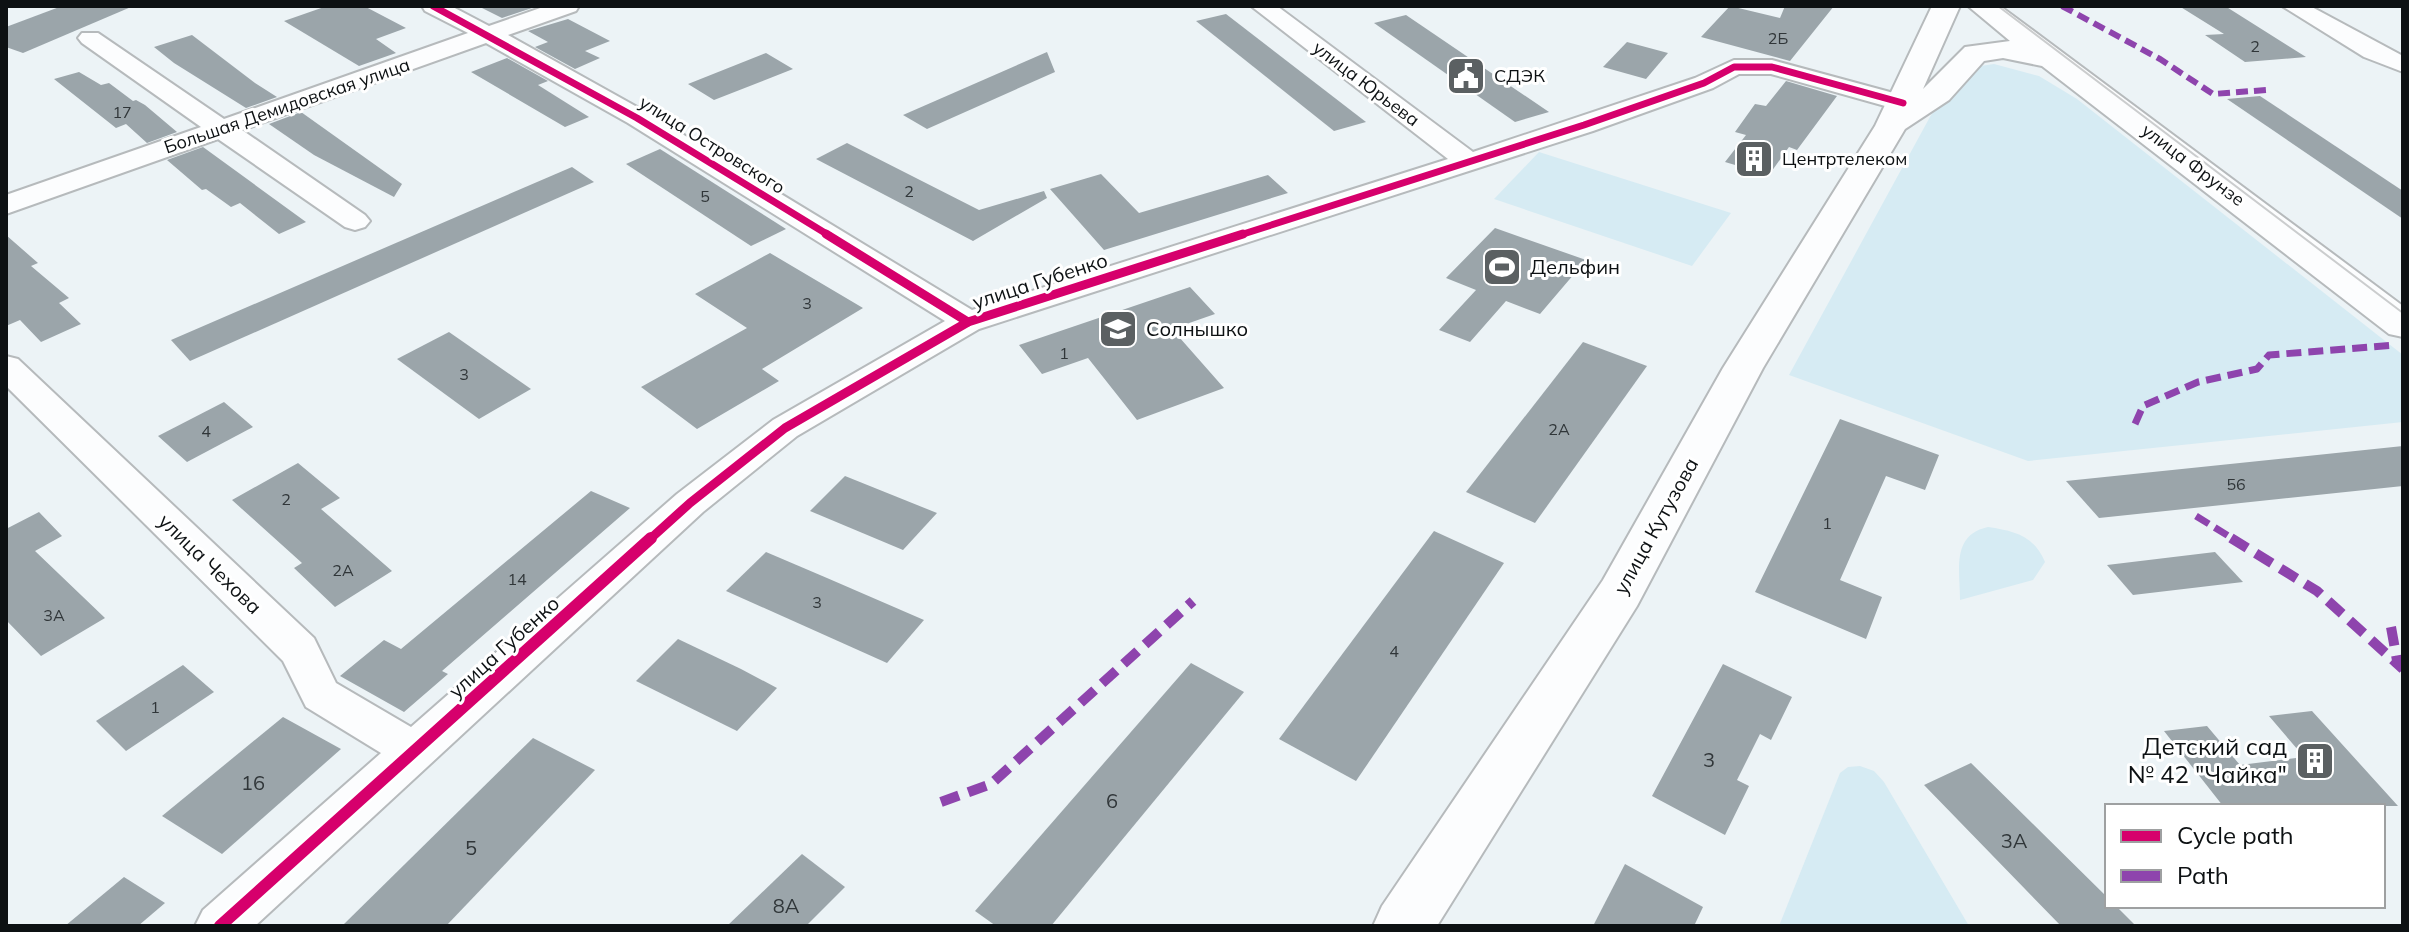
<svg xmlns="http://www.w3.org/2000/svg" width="2409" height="932" font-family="Mulish,sans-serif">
  <rect width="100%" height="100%" fill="#ecf3f6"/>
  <g fill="#d6ebf3">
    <path d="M1994 64 2039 76 2077 99 2403 355V422L2028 461 1789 375 1931 115 1974 67Z"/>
    <path d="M1539 152 1731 213 1692 266 1494 199Z"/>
    <path d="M1988 527C2015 531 2034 536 2045 562L2033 580 1960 600C1960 570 1951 535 1988 527Z"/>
    <path d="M1860 766 1874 771 1884 782 1969 926H1779L1840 773 1848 767Z"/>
  </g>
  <g fill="#9ba5aa">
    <path d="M62 6H131V7L23 53 6 47V27Z"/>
    <path d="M327 6H364L406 28 376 39 396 53 359 66 284 21Z"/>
    <path d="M478 6H529L532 8 502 18Z"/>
    <path d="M1730 6 1780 18 1785 6H1834L1790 61 1701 37Z"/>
    <path d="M2179 6H2225L2306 57 2245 62 2205 35 2224 34Z"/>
    <path d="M1226 14 1366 122 1334 131 1196 21Z"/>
    <path d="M1406 15 1549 112 1515 122 1374 23Z"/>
    <path d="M568 19 610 41 585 51 600 58 575 69 535 47 548 42 528 31Z"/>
    <path d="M192 35 255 83 277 97 246 108 174 63 154 47Z"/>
    <path d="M1627 42 1668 53 1646 79 1603 67Z"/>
    <path d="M1047 52 1055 72 927 129 903 115Z"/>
    <path d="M766 53 793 69 714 100 688 84Z"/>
    <path d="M507 58 548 81 538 85 589 117 565 127 471 72Z"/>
    <path d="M79 72 101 85 109 83 133 101 136 100 145 105 177 132 147 143 126 124 116 128 54 79Z"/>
    <path d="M1786 81 1837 96 1797 150 1789 147 1769 175 1725 162 1746 135 1735 132 1755 104 1766 106Z"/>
    <path d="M2260 96 2403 191V219L2227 99Z"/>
    <path d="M301 112 402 184 394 197 314 155 269 124Z"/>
    <path d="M847 143 979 210 1044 191 1047 198 973 241 816 159Z"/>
    <path d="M203 147 306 222 279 234 240 203 231 207 206 189 202 190 167 160Z"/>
    <path d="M660 149 786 229 751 246 626 164Z"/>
    <path d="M572 167 594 182 190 361 171 340Z"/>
    <path d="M1101 174 1139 213 1268 175 1288 193 1104 250 1050 189Z"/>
    <path d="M1495 228 1586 260 1540 314 1506 301 1470 342 1439 330 1476 290 1446 278Z"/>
    <path d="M6 235 38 263 31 266 69 298 59 303 81 324 41 342 20 320 6 326Z"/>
    <path d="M770 253 863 308 762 369 779 381 697 429 641 387 747 328 695 294Z"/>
    <path d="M1190 287 1215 314 1172 329 1224 388 1137 420 1088 358 1042 374 1019 345Z"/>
    <path d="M449 332 531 389 479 419 397 359Z"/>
    <path d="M1583 342 1647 366 1535 523 1466 492Z"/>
    <path d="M224 402 253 427 187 462 158 436Z"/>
    <path d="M1840 419 1939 455 1925 490 1886 476 1840 580 1882 597 1866 639 1755 592Z"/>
    <path d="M2403 446V486L2099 518 2066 481Z"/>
    <path d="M298 463 340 498 321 509 392 571 335 607 294 568 302 563 232 500Z"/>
    <path d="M845 476 937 513 903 550 810 511Z"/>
    <path d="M591 491 630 508 442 671 448 674 404 712 340 676 384 640 401 649Z"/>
    <path d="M39 512 62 536 35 551 105 618 41 656 6 620V529Z"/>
    <path d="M1434 531 1504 563 1356 781 1279 739Z"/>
    <path d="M766 552 827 578 924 620 887 663 726 591Z"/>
    <path d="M2215 552 2243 582 2133 595 2107 565Z"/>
    <path d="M678 639 741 669 777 688 737 731 636 681Z"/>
    <path d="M1191 663 1244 692 1051 926H996L975 911Z"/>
    <path d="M1723 664 1792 697 1771 740 1760 734 1737 780 1749 786 1725 835 1652 796Z"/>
    <path d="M183 665 214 692 126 751 96 721Z"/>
    <path d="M2312 711 2398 806H2223L2164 731 2207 726 2240 765 2304 757 2269 716Z"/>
    <path d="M283 717 341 749 222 854 162 816Z"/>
    <path d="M533 738 595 770 446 926H342Z"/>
    <path d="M1971 763 2107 897V906H2116L2136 926H2061L1924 785Z"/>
    <path d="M802 854 845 887 806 926H727Z"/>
    <path d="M1625 864 1703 907 1694 926H1593Z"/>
    <path d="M124 877 165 903 138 926H65Z"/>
  </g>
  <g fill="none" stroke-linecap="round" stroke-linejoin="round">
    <defs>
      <g id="minor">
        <path d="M422 6H451L489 26 546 6H579L576 11 508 35 646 112 972 310 1448 159 1251 6H1277L1473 152 1695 78 1734 60H1772L1912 98 1916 103 1912 108 1903 111 1771 74H1739L1713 88 1593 131 979 329 797 436 703 512 255 926H195L203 910 381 753 306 707 283 661 6 386V356L18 359 314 638 336 683 411 727 677 494 773 420 945 321 628 123 486 43 242 130 365 215 370 221 365 227 355 230 345 227 218 139 6 214V195L201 127 82 43 78 38 82 33H98L224 119 468 33 425 11Z"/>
        <path d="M2282 6H2310L2403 56V72L2364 57Z"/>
      </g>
      <path id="major" d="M1932 6H1960L1923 89 1965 47 2010 41 1968 6H2000L2403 306V337L2389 334 2042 66 2003 58 1984 61 1949 100 1905 129 1763 368 1637 606 1437 926H1373L1382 906 1603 580 1723 368 1875 126Z"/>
    </defs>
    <use href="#minor" stroke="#b6babc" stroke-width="4"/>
    <use href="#major" stroke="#b6babc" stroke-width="4"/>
    <use href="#minor" fill="#fcfdfe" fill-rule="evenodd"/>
    <use href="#major" fill="#fcfdfe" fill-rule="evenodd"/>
    <path stroke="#cbcdce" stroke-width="2" d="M1998 6 2403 313"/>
    <path stroke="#8e44ad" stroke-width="6" stroke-dasharray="12 6" stroke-linecap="butt" d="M2062 6 2160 59 2213 94 2266 90"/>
    <g stroke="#8e44ad" stroke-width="7" stroke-dasharray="15 7" stroke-linecap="butt">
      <path d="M2135 424 2143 406 2198 382 2257 369 2269 355 2396 345"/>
      <path d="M2196 516 2235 540"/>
    </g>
    <g stroke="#8e44ad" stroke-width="10" stroke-dasharray="19 10" stroke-linecap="butt">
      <path d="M2231 538 2317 591 2403 669"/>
      <path d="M2391 627 2398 666"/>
      <path d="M941 802 991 784 1193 601"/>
    </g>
    <defs>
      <g id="cycleway-far2">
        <path d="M433 6 637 118 830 236"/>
        <path d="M1237 236 1584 125 1704 83 1734 67H1772L1903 103"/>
      </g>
      <g id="cycleway-far1">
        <path d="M826 234 968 322"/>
        <path d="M649 540 690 503 785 428 968 322 1243 234"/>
      </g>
      <path id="cycleway" d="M220 926 651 538"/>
    </defs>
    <use href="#cycleway-far2" stroke="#fff" stroke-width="11"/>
    <use href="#cycleway-far1" stroke="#fff" stroke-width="14"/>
    <use href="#cycleway" stroke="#fff" stroke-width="17"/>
    <use href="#cycleway-far2" stroke="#d6006c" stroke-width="7"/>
    <use href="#cycleway-far1" stroke="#d6006c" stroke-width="9"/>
    <use href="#cycleway" stroke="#d6006c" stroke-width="12"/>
  </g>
  <defs>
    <symbol id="civic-square" viewBox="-11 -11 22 22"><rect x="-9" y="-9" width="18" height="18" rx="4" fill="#5b6062" stroke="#fff"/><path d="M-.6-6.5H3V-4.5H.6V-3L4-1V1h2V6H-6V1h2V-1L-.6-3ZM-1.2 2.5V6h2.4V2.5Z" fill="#fff"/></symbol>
    <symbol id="building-square" viewBox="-11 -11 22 22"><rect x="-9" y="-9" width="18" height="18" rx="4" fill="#5b6062" stroke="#fff"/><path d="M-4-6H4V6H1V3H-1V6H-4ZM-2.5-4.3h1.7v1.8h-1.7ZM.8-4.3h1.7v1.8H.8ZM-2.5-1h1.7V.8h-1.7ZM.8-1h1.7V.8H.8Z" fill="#fff"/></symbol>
    <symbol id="stadium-square" viewBox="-11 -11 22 22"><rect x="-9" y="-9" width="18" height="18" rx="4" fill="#5b6062" stroke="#fff"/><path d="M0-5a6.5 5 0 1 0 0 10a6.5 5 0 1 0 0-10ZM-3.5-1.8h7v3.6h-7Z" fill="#fff"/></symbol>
    <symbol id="school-square" viewBox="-11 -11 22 22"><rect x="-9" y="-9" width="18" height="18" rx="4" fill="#5b6062" stroke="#fff"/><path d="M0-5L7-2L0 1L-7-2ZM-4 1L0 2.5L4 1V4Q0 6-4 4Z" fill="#fff"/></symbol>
  </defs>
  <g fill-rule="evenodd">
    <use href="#civic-square" x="1444" y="54" width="44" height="44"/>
    <use href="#building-square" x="1732" y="137" width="44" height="44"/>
    <use href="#stadium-square" x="1480" y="245" width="44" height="44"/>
    <use href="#school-square" x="1096" y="307" width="44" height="44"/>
    <use href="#building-square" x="2293" y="739" width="44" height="44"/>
  </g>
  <g text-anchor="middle" stroke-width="6" stroke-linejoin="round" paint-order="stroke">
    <g font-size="16" fill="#303639">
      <text x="1778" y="44">2Б</text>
      <text x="2255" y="52">2</text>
      <text x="122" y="118">17</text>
      <text x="909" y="197">2</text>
      <text x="705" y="202">5</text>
      <text x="807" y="309">3</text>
      <text x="1064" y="359">1</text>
      <text x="464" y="380">3</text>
      <text x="1559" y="435">2А</text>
      <text x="206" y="437">4</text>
      <text x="2236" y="490">56</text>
      <text x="286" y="505">2</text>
      <text x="1827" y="529">1</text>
      <text x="343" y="576">2А</text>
      <text x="517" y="585">14</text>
      <text x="817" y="608">3</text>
      <text x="54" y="621">3А</text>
      <text x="1394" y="657">4</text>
      <text x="155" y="713">1</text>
    </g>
    <g font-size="18" fill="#0d1113" stroke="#fff" text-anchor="start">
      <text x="1494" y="82">СДЭК</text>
      <text x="1782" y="165">Центртелеком</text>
    </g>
    <g font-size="18" fill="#0d1113" stroke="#fff">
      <text transform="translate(1366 84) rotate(37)" y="6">улица Юрьева</text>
      <text transform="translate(287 106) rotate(-19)" y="6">Большая Демидовская улица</text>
      <text transform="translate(712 145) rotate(32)" y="6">улица Островского</text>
      <text transform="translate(2193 165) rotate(37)" y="6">улица Фрунзе</text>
    </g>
    <g font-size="20" fill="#0d1113" stroke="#fff" text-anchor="start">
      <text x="1530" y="274">Дельфин</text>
      <text x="1146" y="336">Солнышко</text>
    </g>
    <g font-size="20" fill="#0d1113" stroke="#fff">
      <text transform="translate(1040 281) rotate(-18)" y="7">улица Губенко</text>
      <text transform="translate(1656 526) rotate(-61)" y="7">улица Кутузова</text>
      <text transform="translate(210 564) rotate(44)" y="7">улица Чехова</text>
      <text transform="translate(504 647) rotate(-42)" y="7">улица Губенко</text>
    </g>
    <g font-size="20" fill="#303639">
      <text x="1709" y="767">3</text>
      <text x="253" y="790">16</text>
      <text x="1112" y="808">6</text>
      <text x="2014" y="848">3А</text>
      <text x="471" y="855">5</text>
      <text x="786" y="913">8А</text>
    </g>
    <g font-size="24" fill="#0d1113" stroke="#fff" text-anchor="end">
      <text x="2287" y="755">Детский сад<tspan x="2287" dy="28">№ 42 "Чайка"</tspan></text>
    </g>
  </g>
  <rect width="2409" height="932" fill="none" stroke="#0d1113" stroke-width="16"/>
  <rect x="2105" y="804" width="280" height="104" fill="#ffffff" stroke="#9ea0a1" stroke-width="2"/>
  <rect x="2121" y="830" width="40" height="12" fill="#d6006c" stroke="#9ea0a1" stroke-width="2"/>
  <text x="2177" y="844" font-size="24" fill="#0d1113">Cycle path</text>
  <rect x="2121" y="870" width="40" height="12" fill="#8e44ad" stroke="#9ea0a1" stroke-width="2"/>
  <text x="2177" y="884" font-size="24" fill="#0d1113">Path</text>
</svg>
